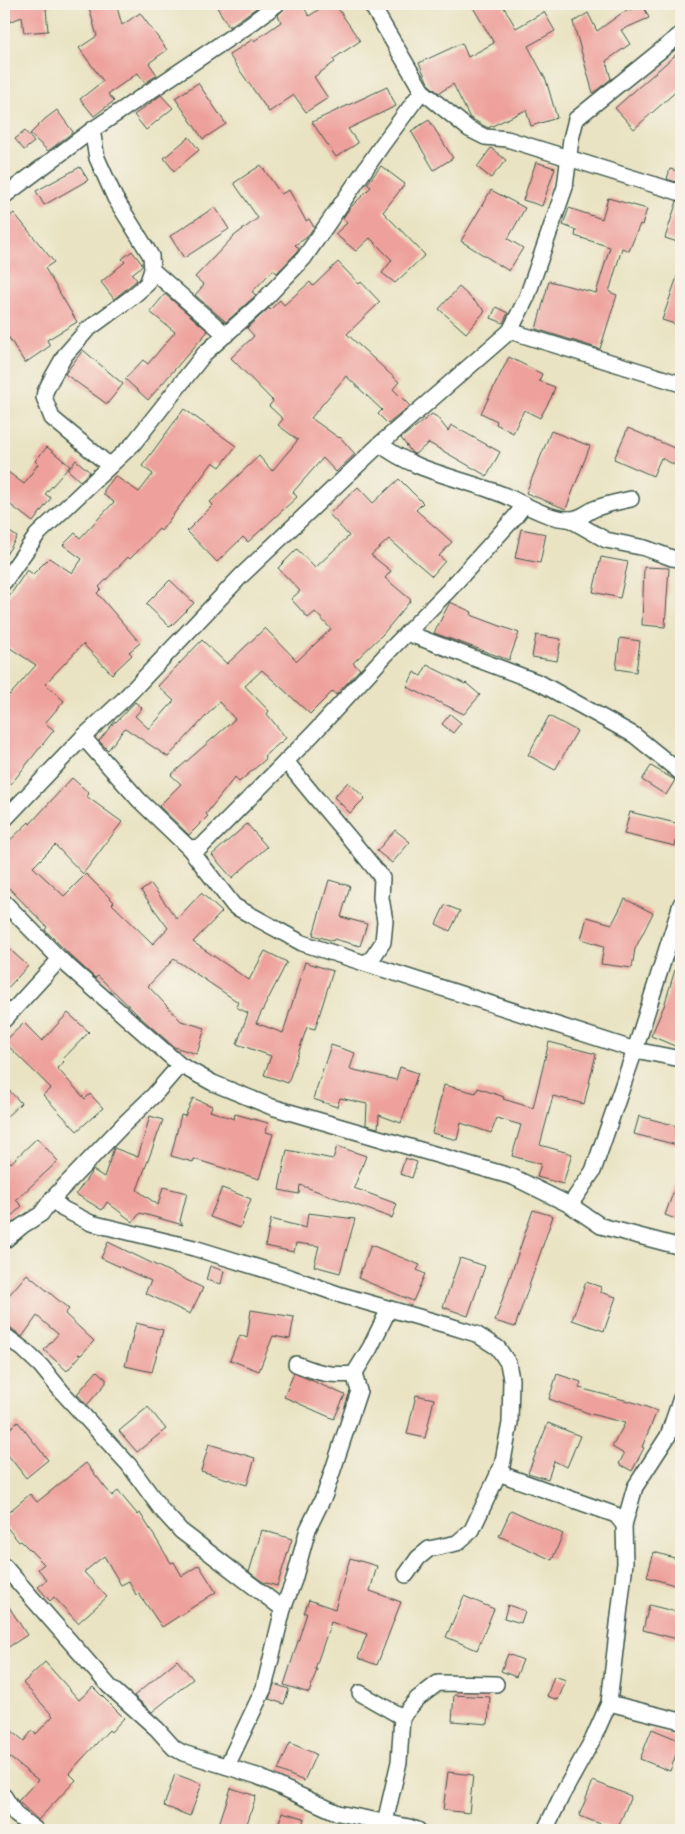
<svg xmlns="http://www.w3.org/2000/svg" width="685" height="1834" font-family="Kalam,sans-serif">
  <rect width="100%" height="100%" fill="#f7f3e8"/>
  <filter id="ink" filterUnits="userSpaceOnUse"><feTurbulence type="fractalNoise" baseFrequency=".02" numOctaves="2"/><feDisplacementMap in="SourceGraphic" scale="10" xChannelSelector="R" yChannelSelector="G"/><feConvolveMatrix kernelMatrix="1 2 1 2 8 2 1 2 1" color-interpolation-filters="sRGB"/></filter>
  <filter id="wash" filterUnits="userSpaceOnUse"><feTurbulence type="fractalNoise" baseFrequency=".0096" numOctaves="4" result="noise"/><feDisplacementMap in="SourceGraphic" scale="20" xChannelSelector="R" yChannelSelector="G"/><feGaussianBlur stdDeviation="1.12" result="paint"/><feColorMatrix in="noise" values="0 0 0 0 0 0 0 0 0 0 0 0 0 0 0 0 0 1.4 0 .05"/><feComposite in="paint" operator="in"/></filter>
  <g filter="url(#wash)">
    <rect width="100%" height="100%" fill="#e9e3c3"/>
    <g id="blocks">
      <g fill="#eea19c">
        <path d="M4 4H53L46 8 48 31 24 33 22 17 4 24Z"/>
        <path d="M88 4H116L122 25 140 13 167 50 149 63 157 75 145 83 138 73 108 94 114 101 94 116 80 99 103 81 79 48 97 36Z"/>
        <path d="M215 4H262L229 27Z"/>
        <path d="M286 4H302L309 16 327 4H335L360 41 333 59 335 62 314 77 328 98 306 112 294 95 269 112 229 55 253 39 254 41 281 22 278 15 285 8Z"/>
        <path d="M471 4H502L516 28 544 12 555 31 528 46 546 80 557 118 531 126 526 110 488 128 470 118 453 84 439 93 429 85 419 63 462 43 468 57 494 43Z"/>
        <path d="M643 5 649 18 621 30 630 44 606 61 611 79 593 93 573 22 588 13 597 31 622 13Z"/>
        <path d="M681 50V87L634 129 615 108Z"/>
        <path d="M198 83 226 124 203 139 175 98Z"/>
        <path d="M387 87 396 106 348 129 358 143 336 157 312 122Z"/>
        <path d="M161 95 173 108 146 130 134 115Z"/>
        <path d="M57 110 73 132 48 151 30 134 45 119Z"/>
        <path d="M429 120 453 158 434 170 411 131Z"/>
        <path d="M25 131 34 142 24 150 15 139Z"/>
        <path d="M189 137 199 150 174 171 164 158Z"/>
        <path d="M491 148 506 160 491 178 477 167Z"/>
        <path d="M536 162 555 168 542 206 523 200Z"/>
        <path d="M261 165 281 194 289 190 306 221 309 219 314 227 306 238 295 245 299 249 297 252 277 273 273 270 252 292 256 295 226 322 195 295 204 285 195 277 234 236 258 218 234 183Z"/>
        <path d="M381 166 405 184 383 212 425 255 395 283 382 273 392 260 370 238 356 251 335 234 347 223 343 218 349 209 371 187 367 184Z"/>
        <path d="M80 167 88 180 44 205 36 191Z"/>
        <path d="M670 169 681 172 679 183 667 179Z"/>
        <path d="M491 190 525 208 508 239 523 248 509 271 461 241Z"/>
        <path d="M608 198 647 209 642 225 640 224 629 251 622 248 609 292 617 295 600 349 536 329 549 281 596 293 610 247 575 236 576 230 563 225 569 208 602 219Z"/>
        <path d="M677 201 681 202V243L665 238Z"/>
        <path d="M215 207 229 229 184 258 170 236Z"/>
        <path d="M14 213 54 262 45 268 77 322 47 340 50 346 25 363 4 330V221Z"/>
        <path d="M132 251 142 264V266L132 274 137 280 114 299 101 282 125 262 122 259Z"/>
        <path d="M338 262 359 284 361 282 380 302 347 334 399 382 393 389 410 406 388 424 378 414 382 410 346 376 311 418 339 438 340 437 355 454 336 472 323 458 293 492 297 497 248 542 243 537 217 562 187 531 213 505 210 502 259 456 272 471 298 440 278 425 283 419 269 406 273 401 231 358 254 336 247 328 269 308 270 310 280 300 284 305 310 282 313 286Z"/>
        <path d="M679 271 681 272V326L662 320Z"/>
        <path d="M459 287 485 311 466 333 439 309Z"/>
        <path d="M165 294 208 331 148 400 125 379 143 360 148 364 175 332 150 312Z"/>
        <path d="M496 307 508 313 503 323 491 318Z"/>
        <path d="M83 350 123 384 107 404 65 374Z"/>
        <path d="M509 357 542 374 539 381 555 387 551 398 540 418 524 410 513 433 496 424 497 421 481 413Z"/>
        <path d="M184 409 236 446 220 467 213 462 161 531 159 529 130 559 128 557 99 587 101 589 97 593 140 643 129 652 132 655 112 674 83 644 45 684 64 701 45 723 54 730 11 784 4 779V689L10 695 36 665 4 644V604L27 570 33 574 49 558 72 573 82 559 63 545 75 533 80 538 114 502 104 495V490L115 476 139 492 153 474 142 466Z"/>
        <path d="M432 414 437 417 448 431 451 425 500 452 487 476 429 443 415 454 412 453 401 438Z"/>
        <path d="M628 428 681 451V468L661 458 653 476 614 459Z"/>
        <path d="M551 431 590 446 566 509 526 493Z"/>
        <path d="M47 447 70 466 45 494 51 498 33 522 4 500V469L24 484 38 464 35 461Z"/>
        <path d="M76 460 90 472 80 481 68 470Z"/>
        <path d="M399 479 423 503 416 510 452 542 439 556 445 561 432 576 389 539 371 555 391 571 385 578 411 600 383 634 353 663 360 669 336 695 333 691 310 714 262 670 245 686 269 711 267 714 286 738 264 756 266 759 239 782 235 777 206 814 208 816 189 835 159 806 181 784 171 775 235 719 219 702 168 757 125 728 108 750 99 741 115 721 116 722 135 702 142 708 135 716 149 729 174 701 158 686 202 640 227 664 265 628 297 661 331 629 315 612 308 618 291 599 300 591 278 568 297 549 315 568 349 536 329 514 358 487 373 503Z"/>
        <path d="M4 528 17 537 4 558Z"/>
        <path d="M521 529 546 534 540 563 515 558Z"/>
        <path d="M601 557 628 562 620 598 593 592Z"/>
        <path d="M644 567 669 568 665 627 642 625Z"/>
        <path d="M170 580 194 603 170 627 146 604Z"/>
        <path d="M450 602 472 612 471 615 519 633 509 660 434 633Z"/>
        <path d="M536 635 561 639 557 661 532 657Z"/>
        <path d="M620 638 640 641 636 672 616 669Z"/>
        <path d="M427 665 465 684 466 683 480 695 464 714 407 687 414 672 421 676Z"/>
        <path d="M450 714 461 723 453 733 442 724Z"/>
        <path d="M549 716 577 731 555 770 528 755Z"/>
        <path d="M651 766 675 780 666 795 642 780Z"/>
        <path d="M72 778 89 793 86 796 122 822 83 874 55 845 33 867 64 896 86 874 114 902 112 904 153 944 168 928 141 891 151 884 177 919 201 893 222 912 193 942 249 980 265 951 287 962 256 1023 283 1033 305 962 333 971 315 1029 307 1027 288 1083 264 1075 271 1056 237 1044 248 1013 236 1007 238 1002 174 959 148 986 181 1021 205 1028 197 1054 174 1047 140 1017 98 976 95 978 70 955 45 930 47 927 4 883V846L29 822 30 824Z"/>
        <path d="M348 782 365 798 350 813 334 797Z"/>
        <path d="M630 812 680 824 675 846 624 834Z"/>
        <path d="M247 824 267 847 232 878 212 855Z"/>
        <path d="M395 830 410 842 392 863 377 851Z"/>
        <path d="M329 880 350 886 341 917 367 924 360 946 334 939 333 941 313 935Z"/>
        <path d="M625 899 653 913 635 949 632 968 601 964 604 946 581 939 587 917 612 924Z"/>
        <path d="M445 905 460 911 450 931 436 924Z"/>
        <path d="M4 944 28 966 4 992Z"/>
        <path d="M678 960 681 961V1032L675 1046 651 1036 664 1006Z"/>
        <path d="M68 1013 89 1032 62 1060 64 1062 57 1068 85 1099 90 1094 103 1108 77 1131 43 1095 51 1088 4 1042 24 1023 42 1041Z"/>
        <path d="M549 1042 596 1054 584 1104 553 1096 540 1145 572 1154 563 1184 537 1177 541 1164 512 1156 521 1125 497 1118 491 1133 461 1123 457 1140 432 1133 444 1085 476 1093 478 1088 504 1097 503 1099 533 1108Z"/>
        <path d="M331 1045 355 1053 350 1069 396 1080 400 1067 418 1073 401 1123 379 1115 378 1128 366 1125 367 1104 340 1098 337 1107 313 1099Z"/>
        <path d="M4 1085 21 1103 4 1119Z"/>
        <path d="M193 1098 212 1106 210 1111 234 1119 235 1114 268 1123 266 1132 273 1134 259 1179 194 1159 193 1162 171 1156 181 1115 185 1116Z"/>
        <path d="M150 1116 163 1120 137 1190 158 1205 163 1187 187 1193 180 1221 183 1225 140 1213 133 1222 107 1202 102 1210 76 1194 93 1170 104 1177 114 1148 138 1157Z"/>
        <path d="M639 1116 681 1127V1146L634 1134Z"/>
        <path d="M37 1138 58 1161 16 1200 22 1206 4 1223V1156L11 1163Z"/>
        <path d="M337 1146 366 1156 354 1188 397 1204 392 1218 300 1185 299 1194 279 1190 287 1150 333 1159Z"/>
        <path d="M405 1158 417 1162 412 1178 400 1174Z"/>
        <path d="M680 1174H681V1221L665 1215Z"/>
        <path d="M222 1188 251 1199 240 1228 210 1217Z"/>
        <path d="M533 1210 553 1216 515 1327 495 1321Z"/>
        <path d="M308 1213 355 1219 340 1273 314 1266 319 1246 296 1243 294 1252 265 1246 271 1219 306 1228Z"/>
        <path d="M108 1242 203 1288 190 1314 145 1293 151 1281 101 1258Z"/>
        <path d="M371 1245 420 1265 417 1270 425 1274 413 1301 358 1278Z"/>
        <path d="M460 1258 485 1266 468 1316 443 1307Z"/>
        <path d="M210 1266 224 1271 221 1284 206 1280Z"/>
        <path d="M27 1274 69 1309 65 1314 94 1341 81 1355 78 1354 80 1356 67 1371 44 1350 58 1334 37 1316 22 1337 10 1327 4 1326V1301Z"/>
        <path d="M586 1282 601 1287 600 1292 616 1297 604 1331 572 1320Z"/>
        <path d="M251 1310 294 1317 290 1339 273 1336 259 1371 230 1360 240 1335 247 1338Z"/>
        <path d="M136 1323 163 1330 152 1372 125 1366Z"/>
        <path d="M97 1371 106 1379V1383L87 1405 77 1394Z"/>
        <path d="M294 1373 345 1395 334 1419 284 1397Z"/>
        <path d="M557 1374 581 1382 579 1388 636 1403 657 1411 642 1447 644 1448 632 1471 619 1464 624 1454 612 1447 625 1423 591 1414 549 1399Z"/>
        <path d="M416 1395 434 1399 425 1438 407 1434Z"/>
        <path d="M148 1407 166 1429 137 1452 119 1431Z"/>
        <path d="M18 1422 48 1460 26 1478 4 1450V1433Z"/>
        <path d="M548 1423 580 1436 567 1467 554 1461 548 1479 528 1473Z"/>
        <path d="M209 1444 255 1458 247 1485 201 1471Z"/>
        <path d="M86 1463 112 1496 118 1491 138 1515 140 1513 171 1563 174 1562 182 1576 199 1565 216 1592 162 1627 139 1594 136 1595 129 1581 121 1585 104 1556 84 1572 107 1597 78 1623 54 1597 50 1601 38 1587 47 1580 38 1569 44 1564 21 1541 19 1542 4 1524V1516L30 1494 37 1502Z"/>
        <path d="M511 1510 563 1534 552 1560 499 1536Z"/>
        <path d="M262 1530 292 1539 277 1586 263 1582 249 1572Z"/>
        <path d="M654 1552 681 1560V1587L647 1577Z"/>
        <path d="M350 1558 377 1566 370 1591 401 1602 377 1665 358 1658 367 1634 331 1622 315 1669H317L309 1693 284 1685 307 1613H304L309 1600 335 1609Z"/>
        <path d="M464 1596 494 1609 477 1650 446 1637Z"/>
        <path d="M4 1599 27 1635 4 1650Z"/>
        <path d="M508 1605 525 1611 521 1623 504 1618Z"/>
        <path d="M649 1605 681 1613V1640L643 1630Z"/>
        <path d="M508 1654 523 1660 516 1677 501 1671Z"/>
        <path d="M177 1660 193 1679 152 1712 134 1696Z"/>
        <path d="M45 1662 79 1700 93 1687 124 1718 111 1732 109 1730 69 1773 76 1780 38 1820 18 1801 38 1780 4 1753V1724L24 1741 32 1731 36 1734 53 1716 23 1683Z"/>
        <path d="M554 1676 566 1680 558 1700 547 1696Z"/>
        <path d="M274 1684 289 1689 284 1704 269 1699Z"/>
        <path d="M454 1695 490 1697 488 1724 452 1721Z"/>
        <path d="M652 1729 681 1741 670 1771 640 1759Z"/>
        <path d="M290 1743 316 1754 304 1781 278 1770Z"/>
        <path d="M448 1772 473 1775 469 1813 443 1810Z"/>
        <path d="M175 1774 202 1784 190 1816 164 1806Z"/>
        <path d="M593 1781 631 1796 617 1830 579 1816Z"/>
        <path d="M231 1788 256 1796 245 1830H217Z"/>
        <path d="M282 1812 304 1818 301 1830H277Z"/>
      </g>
    </g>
  </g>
  <g filter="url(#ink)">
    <use href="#blocks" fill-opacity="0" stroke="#3d5649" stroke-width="1"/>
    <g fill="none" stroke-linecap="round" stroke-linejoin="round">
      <defs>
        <g id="minor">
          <path d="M371 4 422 91 469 129 485 137 507 139 681 193"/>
          <path d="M92 130 97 158 115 198 151 256 152 270 147 284 132 297 87 330 65 355 52 378 45 392 44 397 52 418 110 466"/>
          <path d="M4 196 92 130 249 25 277 4"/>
          <path d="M152 270 226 335"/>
          <path d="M510 331 681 384"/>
          <path d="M380 444C417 473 463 478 506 496 524 504 550 520 570 519 580 519 586 513 594 509 606 504 618 502 631 499"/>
          <path d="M569 519 606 540 645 548 672 558 681 559"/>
          <path d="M4 582 37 535 133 444 205 353 260 304 304 258 382 145 422 91"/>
          <path d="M407 633 540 683 634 735 681 773"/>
          <path d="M83 737 139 800 189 848 201 847 312 735 392 648 448 591 515 517 524 505"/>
          <path d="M286 761C317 801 351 838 382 878L381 898 385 921 383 942 373 957 366 963"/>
          <path d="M4 820 83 737 124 699 241 576 380 444 510 331 527 297 565 187 571 139 576 119 681 34"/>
          <path d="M189 848 234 906 302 943 635 1050 681 1059"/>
          <path d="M4 902 60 959 180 1065 213 1083 272 1107 513 1177 570 1205 601 1226 681 1247"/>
          <path d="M4 1020 60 959"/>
          <path d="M52 1199 63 1209 91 1223 194 1248 292 1278 341 1295 450 1326 476 1334 498 1348 508 1363 511 1379 510 1423 502 1466 472 1530 457 1543 429 1549 418 1558 406 1575"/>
          <path d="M570 1205 593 1171 635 1050 681 904"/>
          <path d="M4 1241 22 1226 41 1214 52 1199 122 1126 154 1095 180 1065"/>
          <path d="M4 1335 23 1349 41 1366 63 1393 129 1465 161 1509 181 1531 283 1609"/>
          <path d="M296 1364C319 1373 329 1376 354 1374"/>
          <path d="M498 1473 616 1515 624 1525 625 1563 609 1703 593 1739 562 1795 545 1830"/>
          <path d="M624 1525 635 1487 668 1436 681 1398"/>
          <path d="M4 1566 109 1686 157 1729 174 1748 183 1753 257 1776 338 1813 409 1827 418 1830"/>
          <path d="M360 1693 402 1717"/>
          <path d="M609 1703 681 1721"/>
          <path d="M227 1766 264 1688 283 1609 294 1580 308 1529 325 1494 359 1391 354 1374 370 1348 389 1309"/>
          <path d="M4 1796 16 1815 36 1830"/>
          <path d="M385 1822 399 1762 402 1717 417 1699 438 1683 496 1684"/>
        </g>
      </defs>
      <use href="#minor" stroke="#3d5649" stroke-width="18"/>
      <use href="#minor" stroke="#fff" stroke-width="15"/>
    </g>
  </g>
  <rect width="685" height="1834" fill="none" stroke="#f7f3e8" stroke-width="20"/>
</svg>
